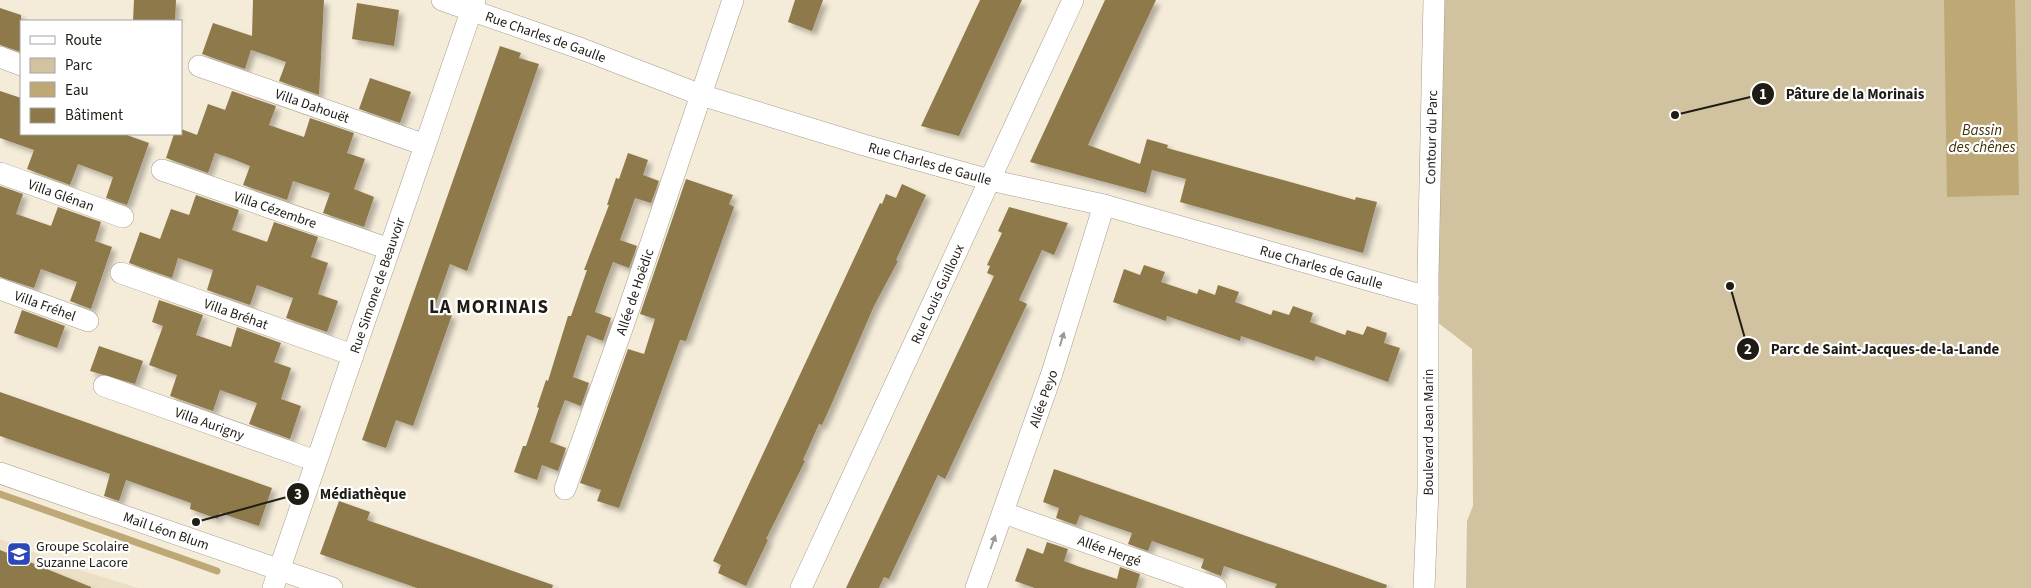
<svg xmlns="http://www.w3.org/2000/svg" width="2031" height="588" font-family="'Source Sans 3',sans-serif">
  <defs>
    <filter id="shadow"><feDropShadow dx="4.5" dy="4.5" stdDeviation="2.5" flood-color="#0004"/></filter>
  </defs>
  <rect width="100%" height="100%" fill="#f4ebd8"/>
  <path fill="#ebe0c5" d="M0 539 77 569 138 588H0Z"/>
  <path fill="#d1c3a0" d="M1434 0H2031V588H1466L1467 521 1473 506 1472 349 1428 315Z"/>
  <path fill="#bda876" d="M1944 0H2015L2019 195 1947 197Z"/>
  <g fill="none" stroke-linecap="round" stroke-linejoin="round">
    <path stroke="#bda876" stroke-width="7" d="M0 494 217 571"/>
  </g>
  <g fill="#8d7948" filter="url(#shadow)">
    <path d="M134 0H176L175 21H133Z"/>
    <path d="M253 0H324L319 95 279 81 286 62 269 56 251 50 245 69 202 54 213 23 252 36Z"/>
    <path d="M795 0H823L812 31 788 22Z"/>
    <path d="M980 0H1022L959 136 921 126Z"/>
    <path d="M1105 0H1156L1088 145 1140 164 1147 139 1168 145 1167 148 1355 200 1356 197 1377 202 1363 253 1180 202 1186 179 1152 170 1146 193 1030 162Z"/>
    <path d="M357 3 399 10 394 46 352 39Z"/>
    <path d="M0 8 21 15V52L0 45Z"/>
    <path d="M500 46 521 53 519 58 539 64 467 271 450 264 434 309 452 315 413 426 396 420 386 448 362 440Z"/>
    <path d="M370 78 411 92 400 123 359 109Z"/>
    <path d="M0 91 21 98V134H124L149 143 127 205 106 198 113 177 78 164 70 185 27 169 34 150 0 138Z"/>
    <path d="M232 91 276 106 269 125 286 131 304 137 310 118 354 133 347 153 365 159 354 189 374 197 364 227 323 213 330 193 293 181 287 200 243 185 250 166 233 159 215 153 208 173 166 158 174 134H181V129L197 135 208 104 225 110Z"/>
    <path d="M628 153 648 160 643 175 659 181 651 203 635 198 628 218 620 240 637 246 629 268 613 262 605 283 595 312 611 318 603 341 587 335 580 355 573 377 589 383 581 406 565 400 557 421 550 442 566 448 558 471 542 465 537 480 514 472 523 446H526L539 408 537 407 546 380 548 381 568 316H571L587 270H584L609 205H607L616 178 619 179Z"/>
    <path d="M686 179 733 195 729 204 734 207 686 341 680 340 619 508 597 501 601 490 580 483 628 349 644 354 655 319 640 314Z"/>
    <path d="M902 184 926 195 896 260 898 261 874 306 832 403 822 425 819 424 803 460 805 461 766 539 768 540 746 586 718 573 721 565 713 561 880 203 882 204 886 194 896 198Z"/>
    <path d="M0 186 23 194 16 214 51 226 58 207 101 222 95 241 112 247 91 309 70 301 77 282 41 269 34 288 0 277Z"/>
    <path d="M196 195 239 210 232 230 250 236 267 242 274 222 318 237 311 257 328 263 318 294 338 301 327 332 286 318 293 298 257 285 250 305 207 290 213 270 196 264 178 258 172 278 129 263 140 232 160 239 171 209 189 215Z"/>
    <path d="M1009 207 1068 223 1054 255 1042 250 1019 300 1027 304 945 479 938 475 889 579 884 577 879 588H846L994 276 987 273 990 266 987 265 1002 233 998 231Z"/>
    <path d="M1144 265 1165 272 1161 282 1197 294 1199 289 1215 295 1218 285 1239 292 1235 302 1271 315 1273 310 1289 315 1293 306 1313 313 1310 322 1345 335 1347 330 1363 335 1367 326 1387 333 1384 343 1400 348 1388 382 1316 356 1314 361 1241 336 1240 341 1167 316 1166 321 1113 302 1124 269 1140 275Z"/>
    <path d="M159 300 203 315 196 335 231 347 237 327 281 343 274 362 291 368 281 399 301 406 290 439 249 424 257 403 220 390 213 411 170 396 177 375 149 365 163 326 152 322Z"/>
    <path d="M22 310 65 326 57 348 14 333Z"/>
    <path d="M99 346 143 361 135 384 90 371Z"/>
    <path d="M0 392 272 488 259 526 220 513 218 519 190 509 191 503 126 480 119 501 104 496 110 474 0 436Z"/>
    <path d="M1054 469 1387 585 1386 588H1275L1277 584 1224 566 1221 576 1201 568 1204 559 1152 541 1148 551 1128 544 1132 533 1080 515 1076 525 1056 518 1059 508 1043 502Z"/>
    <path d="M339 501 370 512 367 520 553 585 552 588H417L320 554Z"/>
    <path d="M1047 542 1068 549 1064 561 1080 567 1117 579 1120 567 1140 574 1136 588H1035L1015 581 1027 548 1043 554Z"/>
    <path d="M0 550 91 587V588H0Z"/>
  </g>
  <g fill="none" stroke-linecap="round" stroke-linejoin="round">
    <defs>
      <g id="minor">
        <path id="s1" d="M442 0 582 49 701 95 864 145 990 180 1104 205 1428 297"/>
        <path d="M0 57 21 65"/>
        <path id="s2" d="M199 66 425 145"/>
        <path id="s3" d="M162 170 389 249"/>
        <path id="s4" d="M0 173 123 217"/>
        <path id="s5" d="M121 273 353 355"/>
        <path id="s6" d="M0 289 88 321"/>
        <path id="s7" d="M104 386 316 461"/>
        <path id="s8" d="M0 473 332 588"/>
        <path id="s9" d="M565 489 623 326 733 0"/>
        <path id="s10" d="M1004 513 1216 588"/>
        <path id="s11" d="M273 588 475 0"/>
        <path id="s12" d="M801 588 1073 0"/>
        <path id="s13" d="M976 588 1052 373 1104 205"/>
        <path id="s14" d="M1424 588 1428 490V275L1434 0"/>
      </g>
    </defs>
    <use href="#minor" stroke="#a69e8c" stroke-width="22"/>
    <use href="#minor" stroke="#fff" stroke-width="21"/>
  </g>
  <defs><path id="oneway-solid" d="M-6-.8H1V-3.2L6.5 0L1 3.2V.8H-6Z" transform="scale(1.25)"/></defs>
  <g fill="#9a9996">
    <use href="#oneway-solid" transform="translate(1062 339) rotate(-73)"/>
    <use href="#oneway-solid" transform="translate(993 542) rotate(-70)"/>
  </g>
  <defs>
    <symbol id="school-square" viewBox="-11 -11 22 22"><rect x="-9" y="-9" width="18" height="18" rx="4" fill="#2c47b8" stroke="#fff"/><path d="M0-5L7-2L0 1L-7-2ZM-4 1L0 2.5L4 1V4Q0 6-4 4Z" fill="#fff"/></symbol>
  </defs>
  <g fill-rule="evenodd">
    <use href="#school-square" x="5" y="540" width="28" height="28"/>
  </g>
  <g text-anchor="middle" stroke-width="4.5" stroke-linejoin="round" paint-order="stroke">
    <g font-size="14" fill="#1f1c15" stroke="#fff">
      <text dy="5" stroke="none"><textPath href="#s1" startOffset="110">Rue Charles de Gaulle</textPath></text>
      <text dy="5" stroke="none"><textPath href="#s2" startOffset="120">Villa Dahouët</textPath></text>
      <text dy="5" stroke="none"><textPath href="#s14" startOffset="451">Contour du Parc</textPath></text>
      <text dy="5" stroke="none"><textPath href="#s1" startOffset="515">Rue Charles de Gaulle</textPath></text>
      <text dy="5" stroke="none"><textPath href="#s4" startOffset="65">Villa Glénan</textPath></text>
      <text dy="5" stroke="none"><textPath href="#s3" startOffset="120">Villa Cézembre</textPath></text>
      <text dy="5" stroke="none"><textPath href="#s1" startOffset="920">Rue Charles de Gaulle</textPath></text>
      <text dy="5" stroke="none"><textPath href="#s11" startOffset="320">Rue Simone de Beauvoir</textPath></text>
      <text dy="5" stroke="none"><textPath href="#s9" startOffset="209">Allée de Hoëdic</textPath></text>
      <text dy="5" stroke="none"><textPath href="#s12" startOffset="324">Rue Louis Guilloux</textPath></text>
      <text dy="5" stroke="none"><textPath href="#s6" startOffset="48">Villa Fréhel</textPath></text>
      <text dy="5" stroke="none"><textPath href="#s5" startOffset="122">Villa Bréhat</textPath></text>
      <text dy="5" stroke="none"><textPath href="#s13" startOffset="201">Allée Peyo</textPath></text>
      <text dy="5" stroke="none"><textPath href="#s7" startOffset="112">Villa Aurigny</textPath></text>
      <text dy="5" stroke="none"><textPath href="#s14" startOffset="156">Boulevard Jean Marin</textPath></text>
      <text dy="5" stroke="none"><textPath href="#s8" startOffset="176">Mail Léon Blum</textPath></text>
      <text dy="5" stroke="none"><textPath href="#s10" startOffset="112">Allée Hergé</textPath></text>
    </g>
    <g font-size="14" fill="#1f1c15" stroke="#fff" text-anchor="start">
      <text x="36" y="551">Groupe Scolaire<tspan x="36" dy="16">Suzanne Lacore</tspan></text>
    </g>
    <g font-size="15" font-style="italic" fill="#3f3005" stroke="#fff">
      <text x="1982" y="135">Bassin<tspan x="1982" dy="17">des chênes</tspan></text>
    </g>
    <g font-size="19" font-weight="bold" letter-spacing="1" fill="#1f1c15" stroke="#fff">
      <text x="489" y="313">LA MORINAIS</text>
    </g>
  </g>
  <path fill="none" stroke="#1f1c15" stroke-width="2" d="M1675 115L1763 94M1730 286L1748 349M196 522L298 494"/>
  <g fill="#1f1c15" stroke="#fff" stroke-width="2">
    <circle cx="1675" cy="115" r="5"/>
    <circle cx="1730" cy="286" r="5"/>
    <circle cx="196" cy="522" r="5"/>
    <circle cx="1763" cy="94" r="12"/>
    <circle cx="1748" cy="349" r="12"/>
    <circle cx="298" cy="494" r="12"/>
  </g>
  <g font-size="15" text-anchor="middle" font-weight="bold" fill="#fff">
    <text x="1763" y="99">1</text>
    <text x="1748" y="354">2</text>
    <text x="298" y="499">3</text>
  </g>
  <g font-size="15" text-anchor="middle" font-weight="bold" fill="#1f1c15" stroke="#fff" stroke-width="4.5" stroke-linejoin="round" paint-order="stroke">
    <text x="1855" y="99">Pâture de la Morinais</text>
    <text x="1885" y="354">Parc de Saint-Jacques-de-la-Lande</text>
    <text x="363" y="499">Médiathèque</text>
  </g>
  <rect x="20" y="20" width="162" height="115" fill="#ffffff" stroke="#a5a4a1"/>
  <rect x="30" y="36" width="25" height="8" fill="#ffffff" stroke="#a5a4a1"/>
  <text x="65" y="45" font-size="15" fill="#1f1c15">Route</text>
  <rect x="30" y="58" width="25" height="15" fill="#d1c3a0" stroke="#a5a4a1"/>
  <text x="65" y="70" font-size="15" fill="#1f1c15">Parc</text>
  <rect x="30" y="82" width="25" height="15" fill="#bda876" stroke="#a5a4a1"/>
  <text x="65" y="95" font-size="15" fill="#1f1c15">Eau</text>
  <rect x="30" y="108" width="25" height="15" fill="#8d7948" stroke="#a5a4a1"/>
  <text x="65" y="120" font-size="15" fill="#1f1c15">Bâtiment</text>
</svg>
